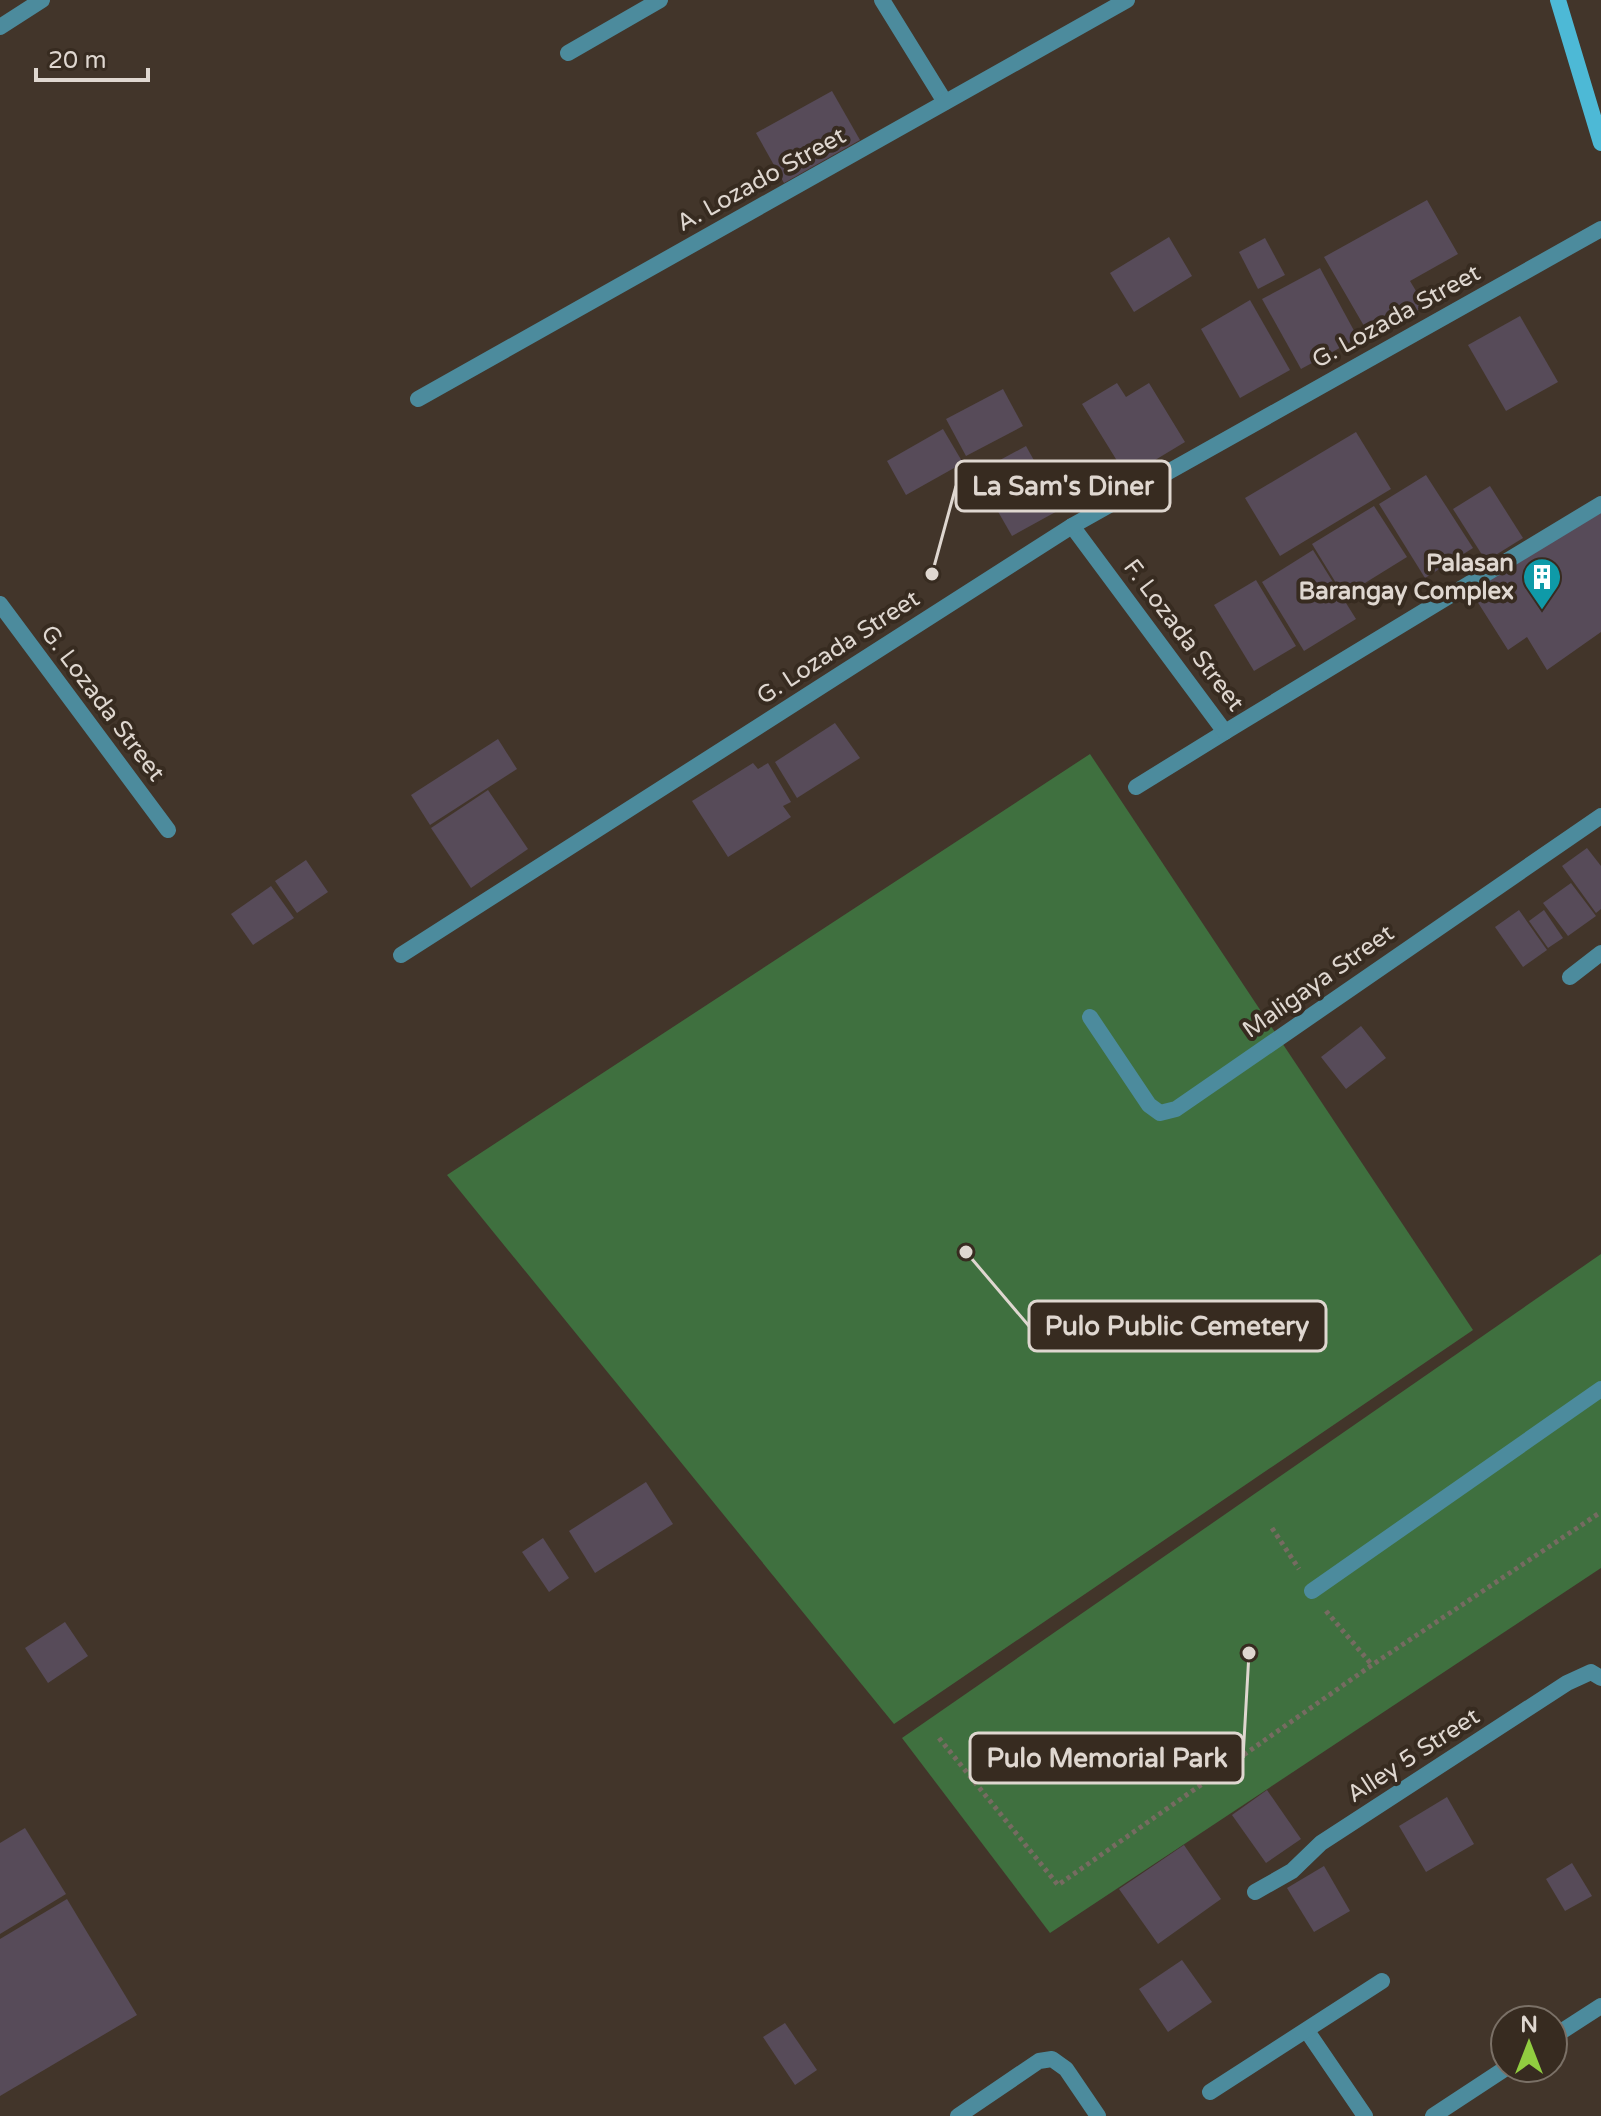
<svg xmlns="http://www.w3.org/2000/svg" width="1601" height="2116" font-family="'Varela Round',sans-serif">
  <rect width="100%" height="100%" fill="#42352a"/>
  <g fill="#3f703f">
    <path d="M1090 754 1473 1330 894 1724 447 1175Z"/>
    <path d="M1601 1254V1568L1050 1933 902 1738Z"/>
  </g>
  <g fill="#574b59">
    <path d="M832 91 860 140 784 183 756 133Z"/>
    <path d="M1427 200 1458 254 1410 281 1425 306 1371 338 1324 257Z"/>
    <path d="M1169 237 1192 276 1134 312 1110 273Z"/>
    <path d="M1265 238 1285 275 1258 289 1239 252Z"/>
    <path d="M1320 268 1358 338 1301 369 1262 299Z"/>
    <path d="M1250 300 1290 370 1240 398 1201 329Z"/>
    <path d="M1520 316 1558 382 1506 411 1468 345Z"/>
    <path d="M1117 383 1126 397 1149 383 1185 442 1127 477 1082 404Z"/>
    <path d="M1003 389 1023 426 966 456 946 419Z"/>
    <path d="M943 429 963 463 906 495 887 461Z"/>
    <path d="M1356 432 1391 489 1280 556 1245 498Z"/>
    <path d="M1026 446 1061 509 1012 536 976 473Z"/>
    <path d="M1426 475 1473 548 1425 578 1379 504Z"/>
    <path d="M1490 486 1523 538 1486 561 1453 509Z"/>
    <path d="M1374 506 1407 557 1344 596 1312 544Z"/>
    <path d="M1601 512V632L1547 670 1527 637 1508 650 1470 590Z"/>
    <path d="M1313 550 1356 619 1304 651 1262 582Z"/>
    <path d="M1256 580 1296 646 1254 671 1214 605Z"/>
    <path d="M835 723 860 758 797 798 775 762Z"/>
    <path d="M498 739 517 769 430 825 411 795Z"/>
    <path d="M753 763 758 769 768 763 791 802 783 806 791 817 728 857 692 801Z"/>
    <path d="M488 790 528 849 471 888 431 828Z"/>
    <path d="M1587 848 1601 866V909L1596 913 1562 866Z"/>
    <path d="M306 860 328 892 297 913 275 881Z"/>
    <path d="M1571 883 1596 916 1568 936 1543 903Z"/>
    <path d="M271 886 294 918 253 945 231 914Z"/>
    <path d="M1519 910 1547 950 1523 967 1495 927Z"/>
    <path d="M1544 910 1563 938 1548 948 1529 921Z"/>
    <path d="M1361 1026 1386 1058 1346 1089 1321 1057Z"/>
    <path d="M646 1482 673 1524 595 1573 569 1531Z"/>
    <path d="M543 1538 569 1578 549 1592 522 1552Z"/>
    <path d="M65 1622 88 1656 48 1683 25 1648Z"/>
    <path d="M1267 1790 1301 1839 1266 1863 1232 1815Z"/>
    <path d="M1447 1797 1474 1844 1426 1872 1399 1826Z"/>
    <path d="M25 1828 66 1894 0 1934V1843Z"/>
    <path d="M1184 1845 1221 1899 1158 1944 1119 1889Z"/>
    <path d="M1572 1863 1592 1896 1565 1911 1546 1879Z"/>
    <path d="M1324 1866 1350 1911 1314 1932 1287 1888Z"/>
    <path d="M67 1899 137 2015 0 2096V1939Z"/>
    <path d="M1182 1960 1212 2002 1168 2032 1139 1989Z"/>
    <path d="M785 2023 817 2070 795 2085 763 2037Z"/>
  </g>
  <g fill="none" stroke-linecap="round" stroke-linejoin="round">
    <g stroke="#766b61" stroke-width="5" stroke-dasharray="4 4" stroke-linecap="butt">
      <path d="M1272 1528 1299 1569"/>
      <path d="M1326 1611 1372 1665"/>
      <path d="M939 1738 1058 1885 1372 1665 1601 1512"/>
    </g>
    <g stroke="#4c8b9d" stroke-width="16">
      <path d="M1136 787 1225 732"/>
      <path d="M1570 977 1601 953"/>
      <path d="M1312 1591 1601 1389"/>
      <path d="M1307 2031 1365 2116"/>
      <path d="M1210 2092 1382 1981"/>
    </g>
    <g stroke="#4c8b9d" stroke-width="16">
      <path d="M882 0 945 102"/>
      <path d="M0 27 42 0"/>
      <path d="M568 53 660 0"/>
      <path d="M418 399 1127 0"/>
      <path d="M1072 526 1225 732 1601 504"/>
      <path d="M0 604 168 830"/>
      <path d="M401 955 1072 526 1601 229"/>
      <path d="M1090 1017 1149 1105 1160 1113 1176 1109 1601 816"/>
      <path d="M1255 1892 1292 1871 1321 1843 1567 1683 1591 1672 1601 1678"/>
      <path d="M1553 2037 1601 2006"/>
      <path d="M958 2116 1039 2061 1052 2059 1066 2069 1098 2116"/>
      <path d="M1433 2116 1506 2068"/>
    </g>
    <path stroke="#4db9d6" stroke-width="16" d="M1558 0 1601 143"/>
  </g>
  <defs>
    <symbol id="building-pin" viewBox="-11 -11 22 30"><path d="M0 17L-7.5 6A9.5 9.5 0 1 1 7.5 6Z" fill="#0f9aa8" stroke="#372b20"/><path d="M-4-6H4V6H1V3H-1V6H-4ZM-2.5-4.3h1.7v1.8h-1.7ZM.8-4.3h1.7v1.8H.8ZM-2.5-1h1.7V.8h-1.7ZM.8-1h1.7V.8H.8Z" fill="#fff"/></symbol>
  </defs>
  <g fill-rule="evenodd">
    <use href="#building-pin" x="1520" y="555" width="44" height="60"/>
  </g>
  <g text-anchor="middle" stroke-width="8" stroke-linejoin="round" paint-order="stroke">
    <g font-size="24" fill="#dfd7d0" stroke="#372b20">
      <text transform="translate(761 179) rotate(-29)" y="8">A. Lozado Street</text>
      <text transform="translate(1396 316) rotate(-29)" y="8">G. Lozada Street</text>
      <text transform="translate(1184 635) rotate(53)" y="8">F. Lozada Street</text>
      <text transform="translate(838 647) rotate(-33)" y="8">G. Lozada Street</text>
      <text transform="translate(103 703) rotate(53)" y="8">G. Lozada Street</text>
      <text transform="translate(1318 981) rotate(-35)" y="8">Maligaya Street</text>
      <text transform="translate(1413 1755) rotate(-33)" y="8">Alley 5 Street</text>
    </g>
    <g font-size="24" font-weight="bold" fill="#dfd7d0" stroke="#372b20" text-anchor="end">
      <text x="1514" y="571">Palasan<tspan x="1514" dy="28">Barangay Complex</tspan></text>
    </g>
  </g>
  <path fill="none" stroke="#dfd7d0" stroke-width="3" d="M932 574L956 486M966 1252L1029 1326M1249 1653L1243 1758"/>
  <g fill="#dfd7d0" stroke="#372b20" stroke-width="3">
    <circle cx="932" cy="574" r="8"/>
    <circle cx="966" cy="1252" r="8"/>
    <circle cx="1249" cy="1653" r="8"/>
  </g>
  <g fill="#372b20" stroke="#dfd7d0" stroke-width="3">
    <rect x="956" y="461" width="214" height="50" rx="8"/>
    <rect x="1029" y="1301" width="297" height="50" rx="8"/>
    <rect x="970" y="1733" width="273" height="50" rx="8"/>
  </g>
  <g font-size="26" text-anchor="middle" font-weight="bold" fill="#dfd7d0">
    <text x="1063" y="495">La Sam's Diner</text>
    <text x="1177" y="1335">Pulo Public Cemetery</text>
    <text x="1107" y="1767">Pulo Memorial Park</text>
  </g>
  <g transform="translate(1529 2044)"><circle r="38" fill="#372b20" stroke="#7a7066" stroke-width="2"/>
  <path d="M0-6L14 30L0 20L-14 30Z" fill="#91cd40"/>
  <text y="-12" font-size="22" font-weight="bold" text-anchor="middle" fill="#dfd7d0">N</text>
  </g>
  <path d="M36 68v12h112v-12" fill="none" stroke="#dfd7d0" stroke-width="4"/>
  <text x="48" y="68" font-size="24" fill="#dfd7d0" stroke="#372b20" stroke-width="6" paint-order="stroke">20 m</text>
</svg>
